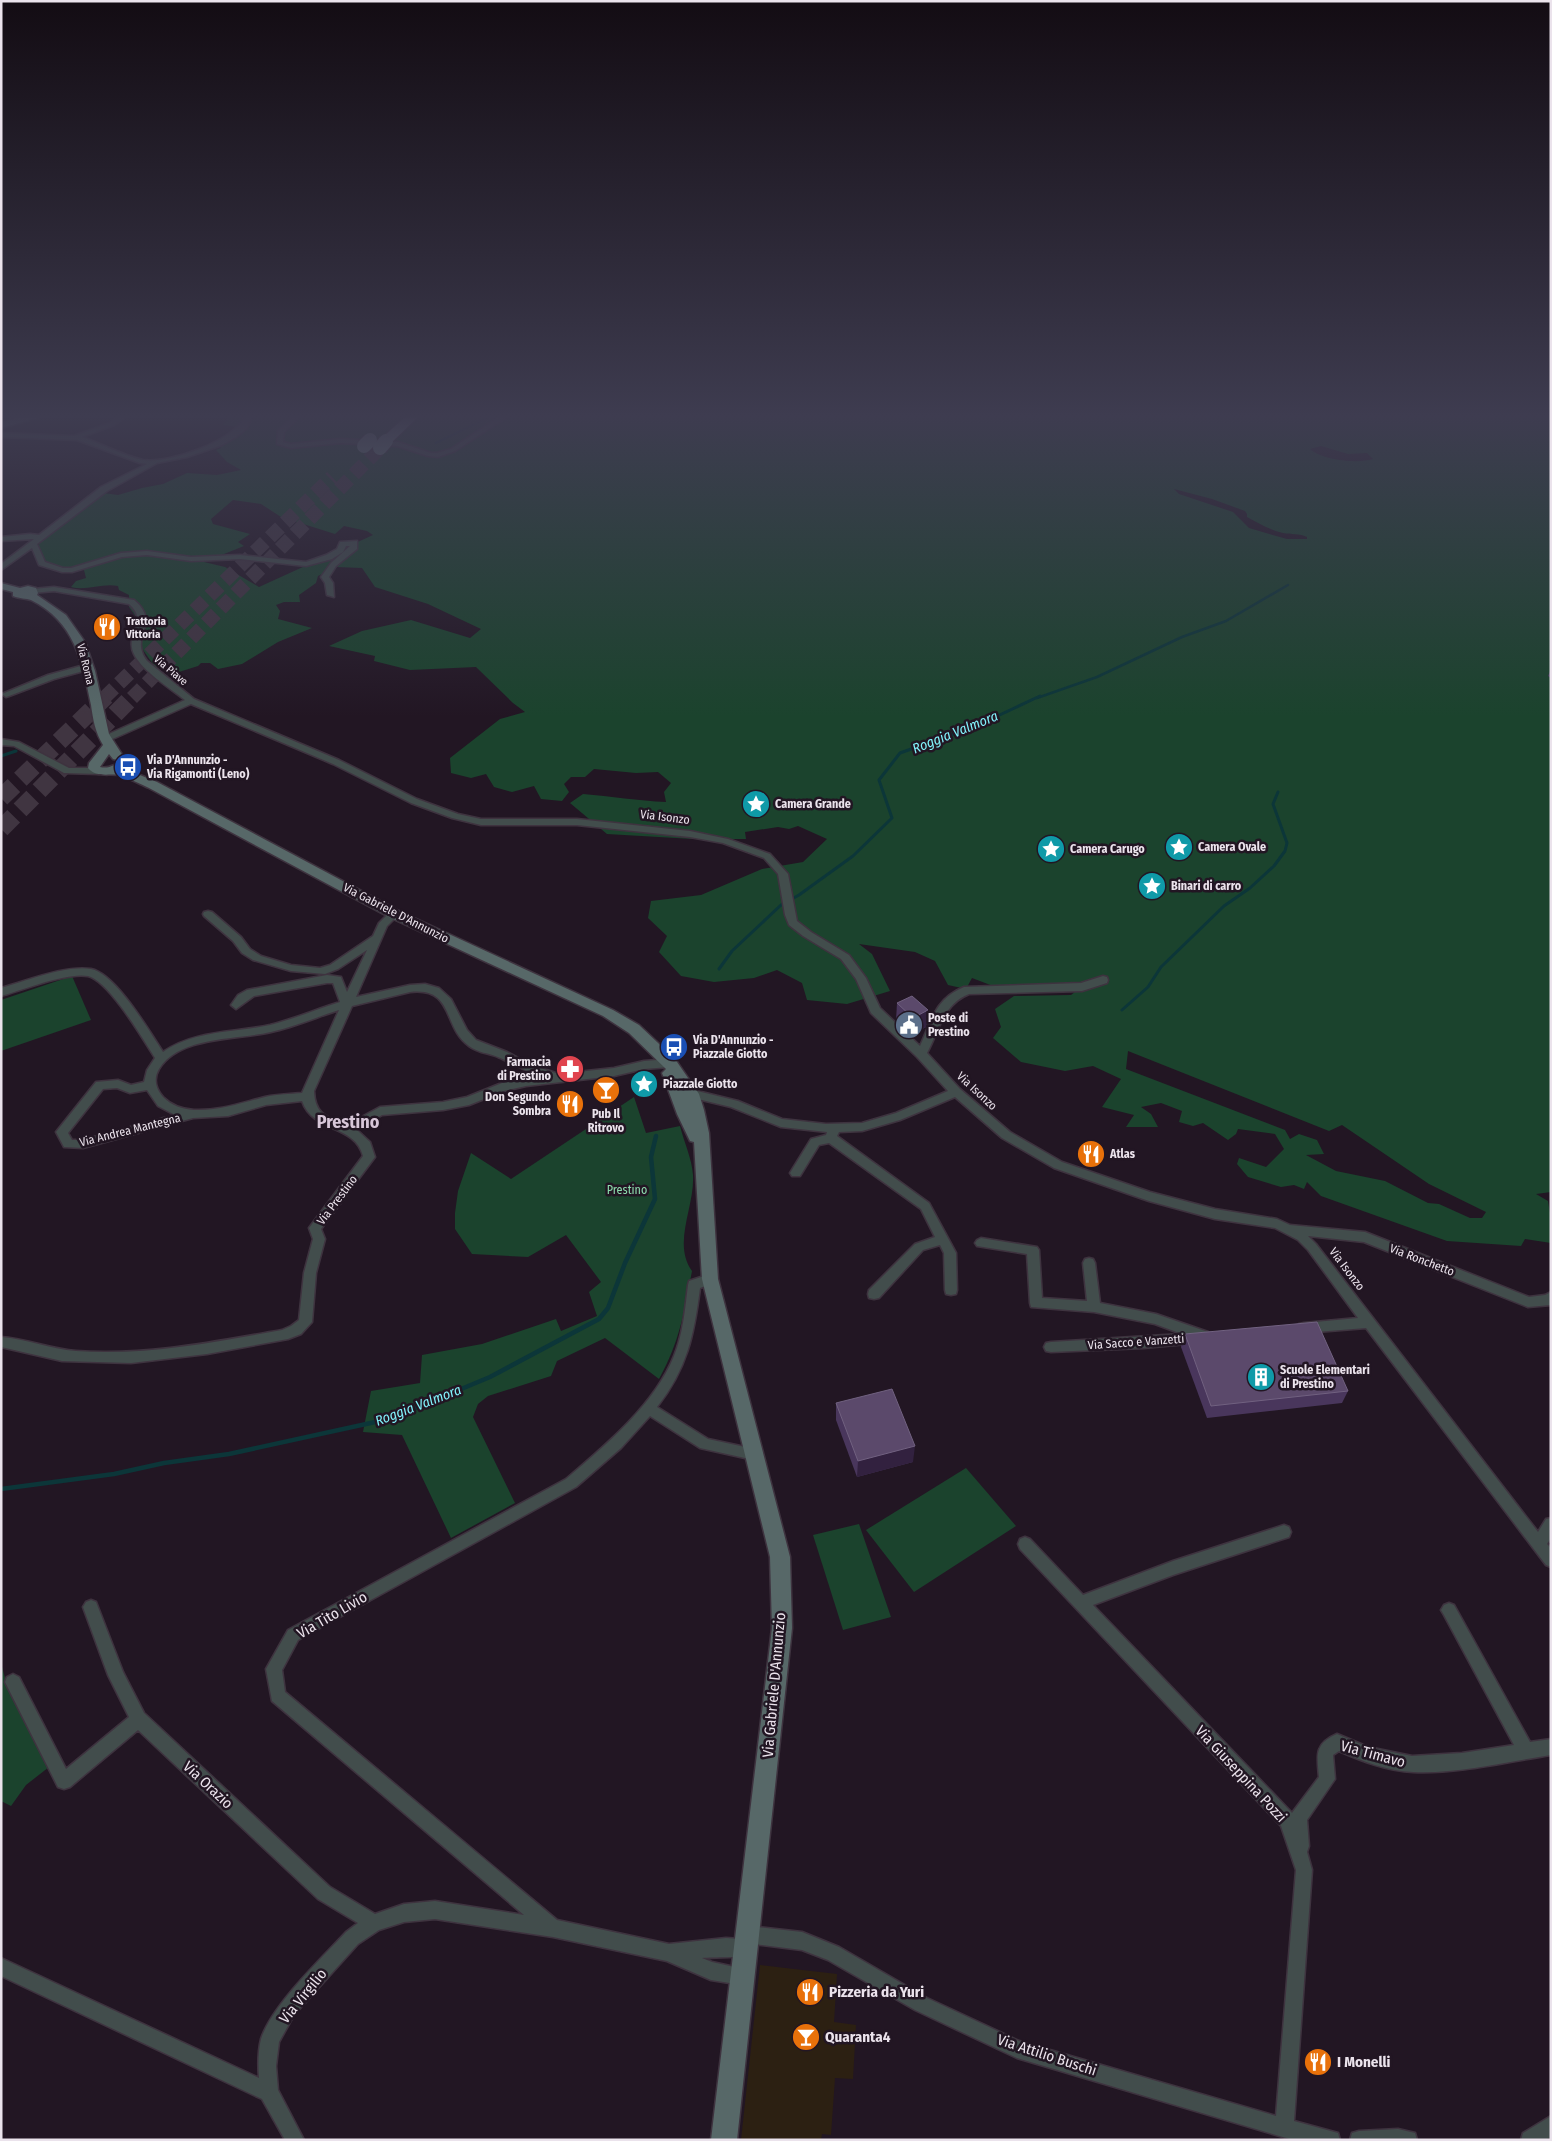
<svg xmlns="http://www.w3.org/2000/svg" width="1552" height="2141" font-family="'Fira Sans Condensed',sans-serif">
  <rect width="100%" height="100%" fill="#221623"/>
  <path fill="#2c2012" d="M760 1965 837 1974 834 2022 856 2025 853 2079 835 2078 831 2135 822 2134 821 2140H741Z"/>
  <g fill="#1b432d" fill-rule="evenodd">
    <path d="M229 417H1551V1192L1536 1194 1548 1201 1551 1219V1243L1525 1239 1521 1246 1447 1241 1321 1196 1307 1182 1304 1189 1294 1185 1281 1187 1248 1177 1237 1164 1239 1158 1266 1167 1284 1149 1275 1134 1238 1129 1236 1134 1228 1140 1203 1123 1193 1126 1179 1122 1182 1111 1161 1103 1141 1107 1151 1114 1158 1127H1126L1134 1115 1102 1107 1121 1079 1093 1066 1065 1071 1021 1062 993 1038 1001 1027 995 1009 1014 996 1071 995 1090 980 1065 987 993 986 972 978 966 989 948 985 935 961 915 952 859 944 872 954 890 991 847 1004 807 1000 802 983 777 970 754 978 714 982 681 976 659 952 667 936 648 918 651 901 701 895 762 869 803 862 827 839 798 826 789 829 778 827 745 832 746 839H693L607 834 570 803 583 794C611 796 638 801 666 802L664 792 671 783 658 772 636 773 594 769 585 777H571L564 784 569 792 562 801 541 799 534 786 512 792 494 787 486 774 471 778 451 773 450 758 500 719 525 712 513 703 476 667 410 670 374 661 375 656 329 646 362 631 411 620 470 638 481 629 428 604 375 587 362 568 336 567 318 576 316 583 299 595 300 602H284L276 605 280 611 278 619 312 628 278 642 242 664 218 669 210 663H201L198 666 179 672 175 668 155 667 141 647 139 621 129 607V595L119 590 118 586C102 583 86 591 71 587L76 581 86 578 83 566 62 568 44 561 38 545 65 518 103 493 118 495 142 488 163 484 187 473 217 475 241 470 227 462 216 450 221 448 219 446 238 427 223 425ZM1321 446 1348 454 1367 453 1373 459C1357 464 1322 460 1310 449ZM1174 489 1212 499 1245 511 1247 514V517C1258 523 1270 530 1283 533 1292 535 1299 533 1307 537V539H1287L1266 533 1249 528 1233 512 1179 494ZM233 500 261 504 281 517 335 534 344 526 367 531 373 535 259 587 225 567 204 562 244 546 238 542 250 534 213 524 211 519ZM1128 1051 1329 1131 1342 1125 1429 1184 1486 1212 1482 1218H1470L1439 1204 1428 1203 1385 1181 1336 1171 1306 1155 1324 1154 1317 1140 1299 1134 1290 1139 1285 1130 1126 1069Z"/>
    <path d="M72 976 91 1020 1 1051V1000Z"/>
    <path d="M634 1097 646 1133 680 1126C684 1142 692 1159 693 1175 695 1207 672 1243 692 1271 684 1313 680 1341 659 1379L605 1338 557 1361 551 1376 488 1396 478 1404 473 1417 515 1503 451 1538 402 1435 363 1432 371 1391 420 1383 422 1355 482 1344 556 1319 561 1331 597 1316 589 1292 601 1282 566 1235 528 1257 472 1254 455 1229V1213L458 1191 471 1153 511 1179Z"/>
    <path d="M966 1468 1016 1526 914 1592 866 1530Z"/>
    <path d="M859 1524 891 1617 843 1630 813 1535Z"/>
    <path d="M1 1663 8 1689 49 1767 26 1785 11 1806 1 1801Z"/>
  </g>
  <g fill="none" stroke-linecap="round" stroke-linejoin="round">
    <g stroke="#0c3639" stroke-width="2.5">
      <path d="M436 443 489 417"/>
      <path d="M1037 698 1097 677 1182 637 1226 621 1288 585"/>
    </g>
    <g stroke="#0c3639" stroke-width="3">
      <path d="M1 756 16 751"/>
      <path d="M719 969 732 951 781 905 799 895 853 856 892 818 879 780 900 753 976 726 1040 696"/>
      <path d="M1122 1010 1148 987 1161 967 1224 906 1250 888 1274 866 1285 851 1287 843 1273 804 1278 792"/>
    </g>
    <path stroke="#0c3639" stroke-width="4.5" d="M1 1489 114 1474 164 1463 229 1454 389 1419 490 1377 599 1319 608 1308 625 1263 655 1199 651 1157 656 1136"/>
    <g stroke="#403541" stroke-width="14" stroke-dasharray="14 7" stroke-linecap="butt">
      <path d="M104 698 332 477"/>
      <path d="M132 698 380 448"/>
    </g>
    <g stroke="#403541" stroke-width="18" stroke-dasharray="18 9" stroke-linecap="butt">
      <path d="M1 798 106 696"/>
      <path d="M1 829 133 696"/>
    </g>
    <defs>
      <g id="street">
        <path d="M118 417H126L114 425 82 437C99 443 127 457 143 460 170 464 233 441 245 417H252L247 428 236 437 222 445 187 457 157 463 107 491 37 544 45 562 63 568H71L121 553 147 551 191 557 240 555 306 562 326 555 337 549 340 542 357 541V549L336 566 329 577 333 583 334 597 327 595 325 583 321 577 331 563 350 546H346L343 552 332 559 306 566 240 559 191 561 147 555 122 557 72 572H62L39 565 32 548 1 570V564L34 539 1 541V537L30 534 39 535 101 487 147 464 140 463 77 440 1 437V433L74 436 110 423Z"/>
        <path d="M292 417H299L284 432 283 442 291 444 340 439 398 442 431 453H437L451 449 499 417H507L455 451 438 457 428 456 397 446 340 443 291 448 277 444 278 431Z"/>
        <path d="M54 587 134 600C162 623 128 636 147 661L194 699 339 760 417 799 458 814 481 819H577L690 831 728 839 770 854 788 874 797 921 811 932 849 955 866 978 880 1008 920 1046C932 1020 935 999 964 987L1081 983 1103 976 1107 977 1108 980 1107 983 1082 991 969 994C943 1004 939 1031 927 1053L960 1089 1010 1132 1062 1162 1150 1192 1215 1209 1277 1219 1290 1225 1365 1232 1529 1297 1545 1295 1551 1292V1305L1528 1307 1364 1242 1308 1236 1316 1244 1538 1532 1546 1519 1551 1518V1538L1547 1544 1551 1548V1567L1546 1565 1366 1328 1304 1333 1299 1332 1297 1328 1299 1324 1304 1323 1358 1318 1308 1250 1298 1240 1275 1228 1215 1219 1149 1201 1054 1168 1002 1138 955 1097 900 1120 862 1131 839 1132 837 1136 929 1203 956 1253 957 1290 956 1294 951 1295 946 1294 945 1290 944 1253 940 1245 923 1250 879 1298 874 1299 869 1298 868 1294 869 1290 915 1244 935 1237 921 1209 829 1143 819 1145 800 1176H792L790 1173 811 1139 826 1135 827 1132 781 1127 731 1107 681 1095 679 1092 685 1088 738 1101 782 1119 826 1124 862 1123 896 1113 948 1091 917 1057 871 1013 856 979 841 959 803 936 789 925 785 915 778 874 764 858 723 843 690 837 577 825H481L452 818 411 803 333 764 191 704 108 741H102V737L185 700C170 688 142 671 134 654 124 635 150 622 129 604L54 591 33 593 29 591 33 589Z"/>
        <path d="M88 664 91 665V669L54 679 9 696 6 697 2 694 48 675Z"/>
        <path d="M1 739 19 742 69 768H99L104 771 99 774 64 773 14 746 1 745Z"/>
        <path d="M208 911 212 912 241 937 250 949 261 956 291 965 320 968 330 965 373 936 379 923 390 912H398L399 914 387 926 356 997 410 985 425 984 439 988 451 999 467 1030 476 1040 507 1052 531 1065 559 1074 614 1068 644 1061 670 1059 676 1063 670 1067 644 1069 614 1076 526 1086 504 1091 469 1105 443 1110 382 1115 357 1130 370 1142 375 1157 321 1229 325 1239 316 1273 312 1322 301 1334 288 1339 207 1354 131 1363 62 1361 1 1347V1337C27 1339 50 1349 76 1351 146 1356 214 1342 282 1330L291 1326 299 1320 304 1273 313 1239 309 1228 363 1156C355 1124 313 1133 302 1101L266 1105 228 1116 193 1118 83 1148 64 1147 56 1132 96 1082 118 1080 131 1085 144 1082 147 1070 155 1058C143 1039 109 981 88 976 68 972 22 990 1 996V988C27 981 65 965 91 969 116 974 149 1031 163 1052 195 1030 234 1033 270 1025 294 1019 317 1009 340 1002L333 983H327L254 996 236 1009 231 1005 238 995 247 990 327 975 341 977 347 992 367 950 338 969 325 974 291 971 253 960 242 953 233 941 204 916 203 914 204 912ZM410 992C455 987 442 1027 469 1046 478 1053 489 1053 498 1057 513 1063 524 1071 540 1076L502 1083 467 1097 443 1102 380 1107 347 1125C327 1117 315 1115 314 1091L352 1006ZM339 1010 302 1093C290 1094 277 1094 265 1097 241 1103 219 1111 194 1110 182 1109 172 1106 163 1097 156 1089 153 1079 159 1069 179 1036 237 1040 271 1032 294 1027 317 1017 339 1010ZM117 1088 130 1093 147 1090 158 1106 175 1115 83 1140H72L68 1133 103 1089Z"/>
        <path d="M981 1238 1037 1247 1039 1250 1042 1298 1087 1301 1083 1263 1085 1259 1089 1258 1093 1259 1095 1263 1100 1303 1156 1314 1208 1332 1210 1336 1208 1340 1198 1343 1143 1348 1051 1352 1046 1351 1044 1347 1046 1343 1051 1342 1182 1334 1155 1324 1094 1312 1031 1307 1030 1303 1027 1254 977 1246 975 1243 977 1240Z"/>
        <path d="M710 1274 714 1275 716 1279 714 1283 700 1288C694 1335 687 1369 657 1407L708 1439 759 1450 761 1454 759 1458 754 1460 700 1448 650 1416 621 1448 576 1487 298 1640 282 1670 285 1692 557 1920 669 1944 726 1938 741 1939 739 1935 742 1929 748 1926 802 1932 839 1947 927 1998 1019 2041 1276 2116 1296 1870 1281 1826 1020 1549 1018 1544 1020 1539 1025 1537 1030 1539 1083 1595 1173 1561 1284 1525 1289 1527 1291 1532 1289 1537 1173 1575 1093 1605 1292 1813 1319 1777C1317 1755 1314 1744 1337 1734L1368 1747 1412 1756 1462 1753 1514 1745 1444 1615 1441 1610 1444 1605 1449 1603 1454 1605 1530 1742 1551 1739V1755C1506 1762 1458 1774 1413 1772 1387 1771 1362 1761 1339 1751L1333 1755 1335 1779 1307 1820 1309 1846 1307 1852 1312 1870 1294 2121 1338 2133 1340 2140H1293L1017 2058 915 2010 828 1960 802 1950 753 1944 755 1948 752 1954C742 1958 714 1957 702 1958L712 1962 748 1970 751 1976 748 1982 742 1985 711 1980 667 1961 553 1937 435 1919 404 1922 379 1930 358 1944 294 2015 279 2042 276 2066 278 2090 304 2140H285L262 2099 1 1976V1958L259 2078C258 2065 258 2051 261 2039 272 2005 321 1959 346 1932L358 1923 318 1899 138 1730 70 1787 64 1789 58 1787 5 1682 7 1677 13 1674 19 1677 66 1769 129 1717 108 1675 83 1607 86 1602 91 1600 96 1602 123 1672 144 1713 330 1887 375 1914 404 1904 435 1901 524 1915 272 1701 266 1669 288 1630 566 1479C605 1446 655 1404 674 1356 683 1334 685 1309 688 1285L689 1281Z"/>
        <path d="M1551 2116V2137L1546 2140H1521L1523 2133Z"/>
        <path d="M1398 2129 1415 2133 1417 2140H1350L1352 2133 1359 2131Z"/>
      </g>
      <g id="secondary">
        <path d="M23 417H41L1 428V422Z"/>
        <path d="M1 583 20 588 28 586 36 588 38 593 37 595 66 615 85 642 95 671 109 734 123 756 117 760 113 759 109 754 100 767C111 770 116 761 126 763L128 766 125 769 157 782 399 911 613 1010 639 1025 675 1059 699 1094 704 1110 709 1133 718 1279 790 1557 792 1628 737 2140H711L772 1628 770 1557 702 1279 694 1142 690 1141 677 1114 662 1073 666 1069 629 1033 603 1016 389 917 149 788C140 784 131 779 122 776 111 772 97 779 88 768L89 763 103 745C95 732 93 719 91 705 82 661 75 622 31 600 26 598 20 599 13 596V592L1 589Z"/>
      </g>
      <path id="highway" d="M405 417H418L390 444H382L380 441 382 438Z"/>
    </defs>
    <use href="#street" stroke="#3e333f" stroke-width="3"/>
    <use href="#secondary" stroke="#3e333f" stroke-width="3"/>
    <use href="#highway" stroke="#3e333f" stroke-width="2"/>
    <use href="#street" fill="#424d4c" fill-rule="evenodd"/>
    <use href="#secondary" fill="#576868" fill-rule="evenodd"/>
    <use href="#highway" fill="#769190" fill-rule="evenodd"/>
    <defs>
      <g id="highway-bridge">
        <path d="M364 446 370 440"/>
        <path d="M380 448 386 441"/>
      </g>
    </defs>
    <use href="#highway-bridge" stroke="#3e333f" stroke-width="16" stroke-linecap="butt"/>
    <use href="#highway-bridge" stroke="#769190" stroke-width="14"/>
  </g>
  <g fill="#49365c">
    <path d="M1551 669V678L1548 676Z"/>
    <path d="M897 1003 928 1010 926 1027 911 1035 896 1021Z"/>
    <path d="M1185 1334 1348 1391 1342 1403 1207 1418 1181 1347Z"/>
    <path d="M836 1403 913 1462 857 1477 836 1420Z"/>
  </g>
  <g fill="#32213f">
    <path d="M928 1010 926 1027 911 1035 913 1018Z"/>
    <path d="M915 1446 913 1462 857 1477 858 1461Z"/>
  </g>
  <g fill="#5b496b" stroke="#716180">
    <path d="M912 996 928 1010 913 1018 897 1003Z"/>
    <path d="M1317 1322 1348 1391 1211 1406 1185 1334Z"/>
    <path d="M892 1389 915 1446 858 1461 836 1403Z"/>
  </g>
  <linearGradient id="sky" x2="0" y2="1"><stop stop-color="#130c13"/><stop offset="0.58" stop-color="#3e3c50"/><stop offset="1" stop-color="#3e3c50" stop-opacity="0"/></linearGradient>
  <rect width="1552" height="717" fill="url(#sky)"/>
  <defs>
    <symbol id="restaurant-disc" viewBox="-11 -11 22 22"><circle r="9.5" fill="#e8710a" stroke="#221623"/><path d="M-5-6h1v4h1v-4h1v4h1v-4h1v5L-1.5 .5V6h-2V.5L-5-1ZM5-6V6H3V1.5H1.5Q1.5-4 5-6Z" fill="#fff"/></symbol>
    <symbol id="bus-disc" viewBox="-11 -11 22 22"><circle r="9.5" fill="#1a4fb4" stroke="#221623"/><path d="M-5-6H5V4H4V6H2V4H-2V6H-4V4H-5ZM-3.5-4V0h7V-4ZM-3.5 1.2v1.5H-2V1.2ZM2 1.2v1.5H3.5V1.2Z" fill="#fff"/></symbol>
    <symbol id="sight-disc" viewBox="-11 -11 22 22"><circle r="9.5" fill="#0f9aa8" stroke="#221623"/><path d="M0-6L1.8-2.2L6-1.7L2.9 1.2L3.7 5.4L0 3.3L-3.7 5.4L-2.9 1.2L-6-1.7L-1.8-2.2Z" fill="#fff"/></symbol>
    <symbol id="civic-disc" viewBox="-11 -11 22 22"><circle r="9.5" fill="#5c6f8a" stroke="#221623"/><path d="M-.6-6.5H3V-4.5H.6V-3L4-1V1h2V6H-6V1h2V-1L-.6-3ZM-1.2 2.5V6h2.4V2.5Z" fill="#fff"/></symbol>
    <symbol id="pharmacy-disc" viewBox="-11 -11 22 22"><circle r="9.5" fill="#e0444e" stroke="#221623"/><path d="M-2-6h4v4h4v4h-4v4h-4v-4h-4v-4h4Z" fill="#fff"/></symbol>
    <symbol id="bar-disc" viewBox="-11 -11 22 22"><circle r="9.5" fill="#e8710a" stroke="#221623"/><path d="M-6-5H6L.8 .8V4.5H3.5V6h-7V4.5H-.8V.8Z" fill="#fff"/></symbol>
    <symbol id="building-disc" viewBox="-11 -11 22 22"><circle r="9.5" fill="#0f9aa8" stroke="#221623"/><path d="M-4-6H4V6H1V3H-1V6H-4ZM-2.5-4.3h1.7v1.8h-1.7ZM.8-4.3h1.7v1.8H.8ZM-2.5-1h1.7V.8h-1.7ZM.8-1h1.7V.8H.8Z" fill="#fff"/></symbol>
  </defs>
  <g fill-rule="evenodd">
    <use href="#restaurant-disc" x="91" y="611" width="32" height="32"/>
    <use href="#bus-disc" x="112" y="751" width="32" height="32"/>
    <use href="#sight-disc" x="740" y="788" width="32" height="32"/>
    <use href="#sight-disc" x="1163" y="831" width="32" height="32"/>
    <use href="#sight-disc" x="1035" y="833" width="32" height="32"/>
    <use href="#sight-disc" x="1136" y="870" width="32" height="32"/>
    <use href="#civic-disc" x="893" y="1009" width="32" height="32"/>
    <use href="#bus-disc" x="658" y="1031" width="32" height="32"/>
    <use href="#pharmacy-disc" x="554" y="1053" width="32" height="32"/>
    <use href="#sight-disc" x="628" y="1068" width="32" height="32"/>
    <use href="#bar-disc" x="590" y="1074" width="32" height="32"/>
    <use href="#restaurant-disc" x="554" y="1088" width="32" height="32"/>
    <use href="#restaurant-disc" x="1075" y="1138" width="32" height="32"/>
    <use href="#building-disc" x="1245" y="1361" width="32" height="32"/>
    <use href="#restaurant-disc" x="794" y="1976" width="32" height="32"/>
    <use href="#bar-disc" x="790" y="2021" width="32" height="32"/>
    <use href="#restaurant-disc" x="1302" y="2046" width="32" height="32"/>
  </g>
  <g text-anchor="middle" stroke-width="5" stroke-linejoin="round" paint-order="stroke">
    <g font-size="11" font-weight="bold" fill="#ebe3ec" stroke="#221623" text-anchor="start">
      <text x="126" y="625">Trattoria<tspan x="126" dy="13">Vittoria</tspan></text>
    </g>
    <g font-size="11" fill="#ebe3ec" stroke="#221623">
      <text transform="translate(86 664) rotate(76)" y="4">Via Roma</text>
      <text transform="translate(171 670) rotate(40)" y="4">Via Piave</text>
    </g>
    <g font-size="12" font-weight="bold" fill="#ebe3ec" stroke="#221623" text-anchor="start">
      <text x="147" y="764">Via D'Annunzio -<tspan x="147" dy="14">Via Rigamonti (Leno)</tspan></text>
      <text x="775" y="808">Camera Grande</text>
      <text x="1198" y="851">Camera Ovale</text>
      <text x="1070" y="853">Camera Carugo</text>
      <text x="1171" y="890">Binari di carro</text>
      <text x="928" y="1022">Poste di<tspan x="928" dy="14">Prestino</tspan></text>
      <text x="693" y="1044">Via D'Annunzio -<tspan x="693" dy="14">Piazzale Giotto</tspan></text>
      <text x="551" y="1066" text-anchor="end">Farmacia<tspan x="551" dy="14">di Prestino</tspan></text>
      <text x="663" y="1088">Piazzale Giotto</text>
      <text x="551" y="1101" text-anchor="end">Don Segundo<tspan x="551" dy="14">Sombra</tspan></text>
      <text x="606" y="1118" text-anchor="middle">Pub Il<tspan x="606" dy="14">Ritrovo</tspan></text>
      <text x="1110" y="1158">Atlas</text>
      <text x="1280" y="1374">Scuole Elementari<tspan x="1280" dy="14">di Prestino</tspan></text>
    </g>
    <g font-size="12" fill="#ebe3ec" stroke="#221623">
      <text transform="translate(665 817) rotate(7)" y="4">Via Isonzo</text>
      <text transform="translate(396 913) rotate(27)" y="4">Via Gabriele D'Annunzio</text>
      <text transform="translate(977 1091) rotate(43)" y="4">Via Isonzo</text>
      <text transform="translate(130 1130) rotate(-14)" y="4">Via Andrea Mantegna</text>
      <text transform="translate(337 1200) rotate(-53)" y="4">Via Prestino</text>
      <text transform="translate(1422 1260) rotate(21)" y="4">Via Ronchetto</text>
      <text transform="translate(1347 1269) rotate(53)" y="4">Via Isonzo</text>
      <text transform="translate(1136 1342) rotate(-4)" y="4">Via Sacco e Vanzetti</text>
    </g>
    <g font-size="12" fill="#8dddae" stroke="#221623">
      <text x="627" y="1194">Prestino</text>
    </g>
    <g font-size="14" font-style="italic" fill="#82f3fc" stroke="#221623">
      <text transform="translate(955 732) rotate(-22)" y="5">Roggia Valmora</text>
      <text transform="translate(418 1405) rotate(-21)" y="5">Roggia Valmora</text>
    </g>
    <g font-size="15" fill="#ebe3ec" stroke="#221623">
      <text transform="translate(332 1615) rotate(-30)" y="5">Via Tito Livio</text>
      <text transform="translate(774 1685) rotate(-85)" y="5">Via Gabriele D'Annunzio</text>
      <text transform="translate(1373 1754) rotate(15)" y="5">Via Timavo</text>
      <text transform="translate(1241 1774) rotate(47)" y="5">Via Giuseppina Pozzi</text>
      <text transform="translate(208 1785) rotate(43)" y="5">Via Orazio</text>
      <text transform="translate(303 1996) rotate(-51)" y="5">Via Virgilio</text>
      <text transform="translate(1047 2055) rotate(18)" y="5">Via Attilio Buschi</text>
    </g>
    <g font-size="15" font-weight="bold" fill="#ebe3ec" stroke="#221623" text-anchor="start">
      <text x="829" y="1997">Pizzeria da Yuri</text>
      <text x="825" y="2042">Quaranta4</text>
      <text x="1337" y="2067">I Monelli</text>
    </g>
    <g font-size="18" font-weight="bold" fill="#d7c6d8" stroke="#221623">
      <text x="348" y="1128">Prestino</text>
    </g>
  </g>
  <rect width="1552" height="2141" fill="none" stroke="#ebe3ec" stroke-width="5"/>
</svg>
